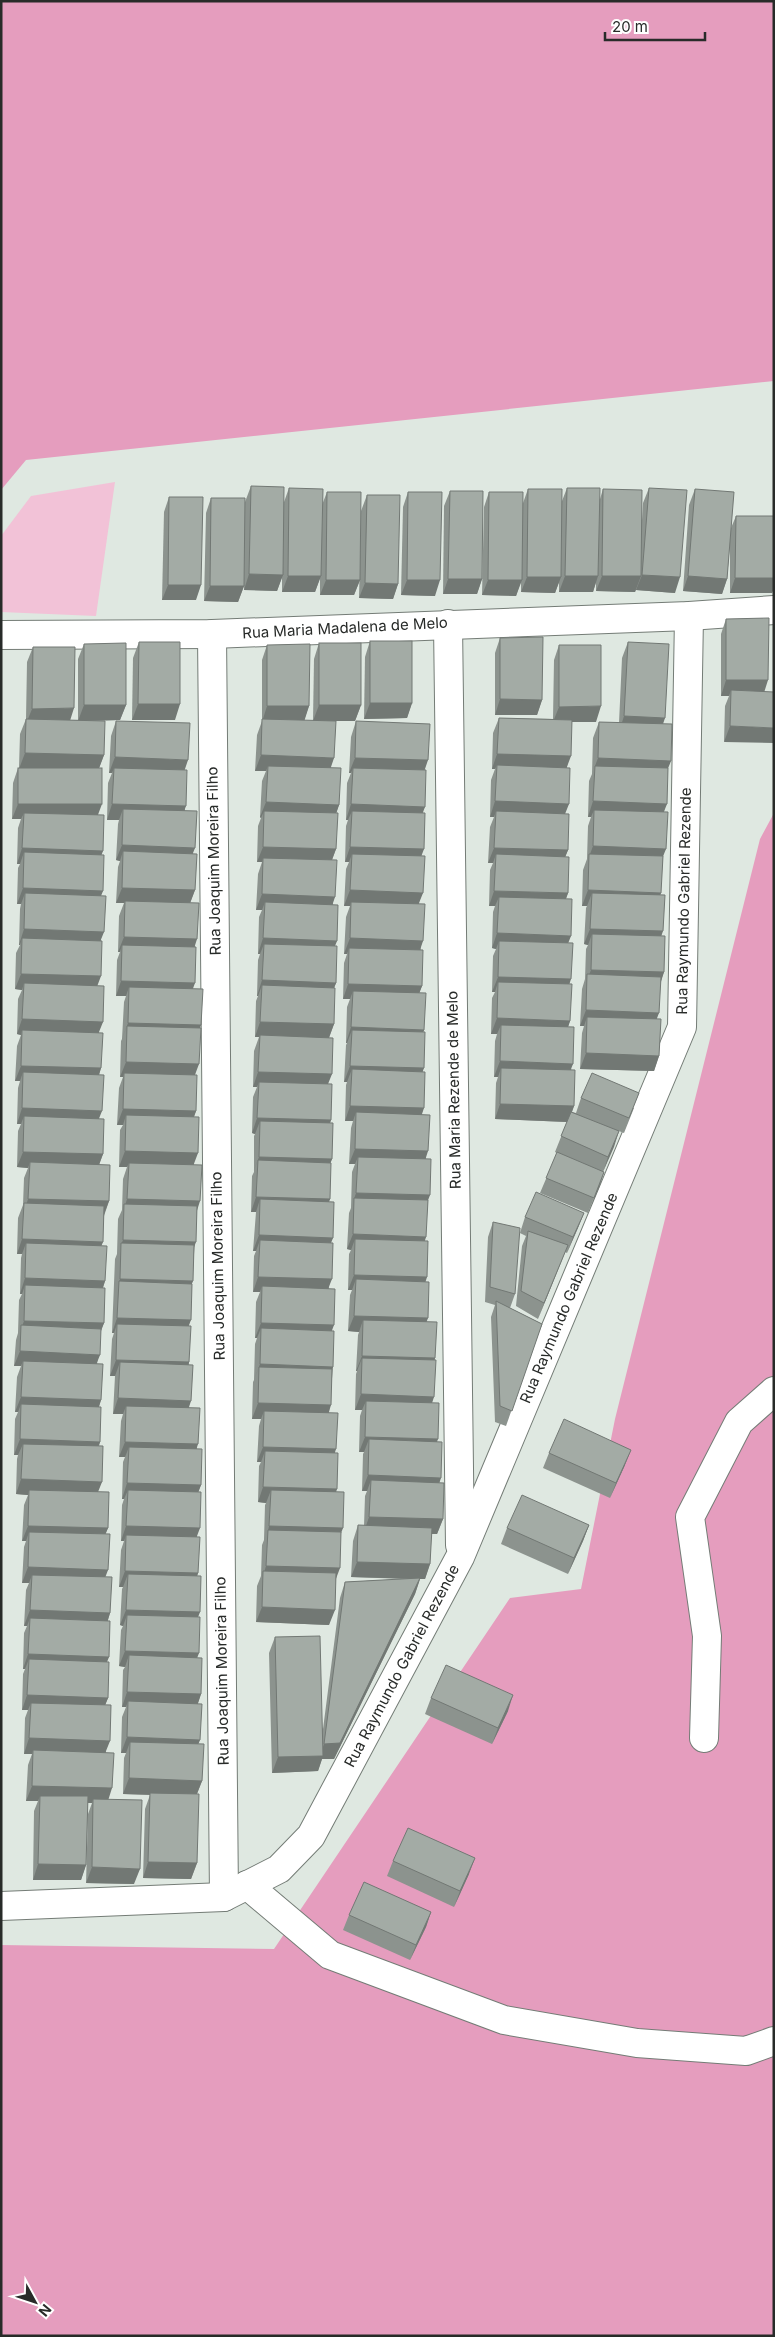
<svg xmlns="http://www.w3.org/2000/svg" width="775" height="2337" font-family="Inter,sans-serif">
  <rect width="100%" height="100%" fill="#dfe8e1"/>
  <path fill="#f2c2d7" d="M115 482 96 616 1 612V536L31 496Z"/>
  <g fill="#e59dbe">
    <path d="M1 1H774V381L26 460 1 490Z"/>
    <path d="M774 813V2336H1V1945L274 1949 510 1598 581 1589 615 1419 760 839Z"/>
  </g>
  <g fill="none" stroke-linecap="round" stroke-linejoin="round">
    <defs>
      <g id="minor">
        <path d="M448 624 460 1545"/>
        <path d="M212 634 224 1897"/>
        <path d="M1 635 212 634 689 616 774 610"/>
        <path d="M704 1738 707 1636 690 1517 739 1422 774 1391"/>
        <path d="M247 1885 330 1955 504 2020 637 2043 746 2051 774 2041"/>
        <path d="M1 1906 224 1897 279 1869 311 1836 460 1557 682 1027 689 616"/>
      </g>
    </defs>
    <use href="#minor" stroke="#747c76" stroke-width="30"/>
    <use href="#minor" stroke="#fff" stroke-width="28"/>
  </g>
  <g fill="#8c938e">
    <path d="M251 486 284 502 289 488 322 505 327 492 360 580 354 595H320V578L315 592H282V577L277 591 244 590V586L238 602 204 601 206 513 211 498 245 502Z"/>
    <path d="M567 488 600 499 603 489 642 520 643 503 649 488 675 593 636 590 637 587 635 592 596 591V582L593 592H559V582L555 593 521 592V581L516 596 482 595 484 507 489 492 523 503 528 489 562 501Z"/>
    <path d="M695 489 731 528 736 516H774V588L772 593H730V544L727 579 722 594 683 591 689 505Z"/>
    <path d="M450 491 482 579 477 594H443L444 506Z"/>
    <path d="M408 492 435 596 401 595 403 507Z"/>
    <path d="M367 495 398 584 393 599 359 598 361 511Z"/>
    <path d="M169 497 196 600H162L164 512Z"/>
    <path d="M726 619 764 691 724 742 725 706 729 696H721V634Z"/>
    <path d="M500 638 542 700 537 715H495V653Z"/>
    <path d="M370 641 412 703 407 718 364 719 365 657Z"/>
    <path d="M139 642 175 720H132L133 658Z"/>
    <path d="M628 642 663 724 668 769 664 812 663 858 660 895 661 936 664 972 660 983 657 1019 659 1056 654 1071 580 1069 582 1033 584 1026H580L582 989 585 979 586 949 588 945 584 944 586 908 587 906H582L583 870 587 859 588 826 591 817H588L589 781 592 774 593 738 599 722 619 723 622 658Z"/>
    <path d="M319 643 361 705 355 721H313L314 659Z"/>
    <path d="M84 644 126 705 120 720 88 721 104 755 99 768 98 815 101 855V941L97 986 99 1033 101 1068 99 1075V1118L103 1154 99 1165 109 1201 104 1216 101 1245 105 1281 103 1288 104 1323 101 1330 97 1364 101 1400 99 1407 100 1442 99 1446 98 1492 108 1528 105 1534V1577L110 1613 108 1620 107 1662 108 1698 105 1705 106 1753 108 1799 134 1884 86 1883 88 1814 92 1803H88L86 1865 81 1880H33L34 1811 38 1801H26L28 1765 32 1754H24L25 1718 28 1710H22L23 1674 25 1669H23L24 1633 27 1626H24L26 1590 29 1583H22L24 1547 26 1541H22L24 1505 28 1495 16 1494 17 1459 18 1455H14L15 1419 18 1412H15L17 1377 21 1366H14L16 1340 18 1333 19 1300 22 1294H20L21 1258 22 1254H17L18 1218 23 1205 24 1178 28 1168 17 1167 18 1131 21 1124H17L18 1088 20 1081H15L17 1046 21 1035 17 1034 18 999 22 990 15 989 16 953 20 945H19L20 909 21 904H17L18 868 20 864H17L18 828 21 819H12L13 783 18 768H19L20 734 26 719 27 662 33 647 70 720H78V659Z"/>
    <path d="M267 645 309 706 304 720 331 768 339 805 336 813V849L332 860 333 904 335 946 336 983 334 988V1024L329 1038 328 1084 331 1120 330 1123 332 1159 330 1163V1199L329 1201 331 1243 329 1288 332 1331 333 1367 329 1413 335 1453 336 1492 341 1533 336 1579 329 1625 256 1622 257 1586 261 1576 262 1545 264 1540 265 1505 266 1503 258 1502 259 1466 261 1462H257L259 1426 261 1419H252L253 1382 254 1380 255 1344 257 1338H255L256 1302 260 1292H253L254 1256 256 1251H253L256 1212H251L252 1176 254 1172V1136L255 1134 252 1133 253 1097 257 1087H253L254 1051 259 1037H255L256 1001 258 996H257L258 960 260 954H258L259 917 262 910H256L258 874 262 862H257L258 826 261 818 260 817 262 781 266 771H255L257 735 262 721V660Z"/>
    <path d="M559 645 596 722H572L567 767 565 814 568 850 565 857 568 893 566 899 568 943 570 1021 568 1027 574 1106 572 1112 576 1113 581 1098 634 1108 624 1133 619 1131 603 1172H604L588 1213 540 1193 557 1153 555 1152 567 1122 495 1119 496 1083 498 1077H494L495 1041 497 1034H491L492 998 495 992H492L493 956 496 949 492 948 493 912 495 906H489L490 870 493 863H488L490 827 494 817H490L491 780 495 769H492L493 733 499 718 553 719 554 660Z"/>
    <path d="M116 721 184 770 185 811 193 854 195 890 190 903 195 947 193 989 200 1028 195 1075 196 1111 194 1117V1165L197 1211 189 1326V1407L197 1449 201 1485 198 1492 197 1537 198 1573 197 1576 198 1617 197 1657 201 1694 198 1703V1744L202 1781 197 1794V1863L191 1879 143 1878 145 1809 150 1795 123 1794 124 1758 126 1753H121L122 1717 126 1707H122L123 1670 125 1667 119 1666 121 1630 123 1626 120 1625 122 1589 123 1587H119L121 1550 124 1541H121L122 1505 124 1499H122L123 1462 125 1457H119L121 1421 123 1414H113L115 1376H110L112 1339 114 1333H112L115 1259 117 1254 118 1219 122 1210 123 1179 127 1167H119L120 1130 123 1125H117L119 1088 123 1077H120L121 1041 122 1039 124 1002 126 996H116L117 960 120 952H118L119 916 124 903H116L118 867 120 861 116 860 118 824 119 820H107L108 783 112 773H109L111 736Z"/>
    <path d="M356 721 425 770 419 904 422 986 419 993 424 1030 423 1032 422 1115 426 1159 428 1200 425 1241V1282L426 1321 435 1360 432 1403 437 1441 439 1483 443 1519 437 1534H431L430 1564 425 1579H420L415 1594 334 1759H322L318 1771 272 1773 269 1653 275 1637 323 1729 340 1598 345 1582 405 1579 351 1577 353 1541 358 1525 364 1526 365 1496 367 1491H362L363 1454 364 1452H359L360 1416 362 1410H355L356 1374 357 1371H356L358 1335 359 1332 348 1331 350 1295 352 1290H348L349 1254 351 1250 347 1249 349 1213 351 1208 352 1172 355 1164H349L351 1128 353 1121H345L346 1085 347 1082H344L346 1045 347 1043H346L347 1007 350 999H343L344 963 347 954H344L346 917 350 906H344L346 869 349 862H345L346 826 348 820H346L347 783 351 773H349L351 737Z"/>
    <path d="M584 1213 567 1253 565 1252 538 1319 516 1306 522 1246 526 1236 520 1233 525 1217Z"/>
    <path d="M493 1222 515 1294 510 1308 542 1324 506 1426 495 1422 491 1317 495 1305 485 1302 488 1237Z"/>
    <path d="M549 1453 625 1465 610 1498 543 1468Z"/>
    <path d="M589 1525 583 1541 568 1574 501 1544 507 1528Z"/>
    <path d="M431 1698 508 1711 492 1744 425 1714Z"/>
    <path d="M393 1861 469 1874 454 1907 387 1876Z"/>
    <path d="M431 1912 426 1927 410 1960 343 1930 349 1915Z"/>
  </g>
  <g fill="#727874">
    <path d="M249 574 283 575 277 591 244 590Z"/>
    <path d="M642 575 680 577 675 593 636 590Z"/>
    <path d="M288 576H321L315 592H282Z"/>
    <path d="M565 576H598L593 592H559Z"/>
    <path d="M602 576H641L635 592 596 591Z"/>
    <path d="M688 576 727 579 722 594 683 591Z"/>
    <path d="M527 577H561L555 593 521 592Z"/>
    <path d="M735 578H774V588L772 593H730Z"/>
    <path d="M448 579H482L477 594H443Z"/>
    <path d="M326 580H360L354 595H320Z"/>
    <path d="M407 580H440L435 596 401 595Z"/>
    <path d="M488 580H522L516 596 482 595Z"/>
    <path d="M365 583 398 584 393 599 359 598Z"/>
    <path d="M168 585H201L196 600H162Z"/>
    <path d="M210 586H244L238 602 204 601Z"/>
    <path d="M726 680H768L763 696 731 690 729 696H721Z"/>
    <path d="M500 699 542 700 537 715H495Z"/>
    <path d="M370 703H412L407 718 364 719Z"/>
    <path d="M138 704H180L175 720H132Z"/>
    <path d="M84 705H126L120 720 78 721Z"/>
    <path d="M319 705H361L355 721H313Z"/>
    <path d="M267 706H309L304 722H262Z"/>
    <path d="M601 706 596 722H553L559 707Z"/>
    <path d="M74 708 69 724H26L32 709Z"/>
    <path d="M624 716 665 718 660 733 619 732Z"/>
    <path d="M730 726 774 728V743L724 742Z"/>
    <path d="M25 753 104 755 98 771 19 769Z"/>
    <path d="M497 754 571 756 565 772 497 765 495 769H492Z"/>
    <path d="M261 755 334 758 329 773 268 766 266 771H255Z"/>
    <path d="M115 757 188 760 183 775 114 768 112 773H109Z"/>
    <path d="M355 758 428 760 423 775 353 768 351 773H349Z"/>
    <path d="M598 758 671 761 665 776 595 766 592 774Z"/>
    <path d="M495 801 569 804 563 819 496 811 494 817H490Z"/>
    <path d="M593 801 667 804 661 819 594 810 591 817H588Z"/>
    <path d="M266 802 339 805 334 820 264 811 261 818 260 817Z"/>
    <path d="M18 804H102L96 820 24 813 21 819H12Z"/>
    <path d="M112 804 186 806 180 822 123 809 119 820H107Z"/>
    <path d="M351 804 425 807 419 822 352 811 348 820H346Z"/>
    <path d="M122 845 195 848 189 863 123 851 120 861 116 860Z"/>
    <path d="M593 846 666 849 660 864 589 857Z"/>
    <path d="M263 847 336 849 330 865 263 858 262 862H257Z"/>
    <path d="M350 847 424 849 418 865 352 854 349 862H345Z"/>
    <path d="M22 848 103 851 97 867 24 852 20 864H17Z"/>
    <path d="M494 848 568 850 562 865 496 854 493 863H488Z"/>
    <path d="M23 888 103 891 97 906 25 893 21 904H17Z"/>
    <path d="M122 888 195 890 189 906 125 901 124 903H116Z"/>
    <path d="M350 890 423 893 417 908 351 902 350 906H344Z"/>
    <path d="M588 890 661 893 656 908 592 893 587 906H582Z"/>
    <path d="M494 891 568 893 562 909 499 897 495 906H489Z"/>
    <path d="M262 894 335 897 330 912 265 902 262 910H256Z"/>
    <path d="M24 929 104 932 98 947 22 938 20 945H19Z"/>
    <path d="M590 929 663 931 658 946 592 934 588 945 584 944Z"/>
    <path d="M497 933 571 936 565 951 499 941 496 949 492 948Z"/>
    <path d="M124 937 197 939 192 955 122 945 120 952H118Z"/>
    <path d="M263 938 337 941 331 956 264 944 260 954H258Z"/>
    <path d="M350 938 423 941 418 956 349 948 347 954H344Z"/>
    <path d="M591 970 664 972 659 988 587 980Z"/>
    <path d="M21 974 101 976 95 992 24 983 22 990 15 989Z"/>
    <path d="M498 977 571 979 566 995 498 982 495 992H492Z"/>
    <path d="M262 980 336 983 330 998 262 985 258 996H257Z"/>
    <path d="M121 981 195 983 189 999 129 987 126 996H116Z"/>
    <path d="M348 984 422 986 416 1002 353 991 350 999H343Z"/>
    <path d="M586 1010 659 1013 653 1028 587 1017 584 1026H580Z"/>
    <path d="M497 1018 570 1021 565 1036 501 1025 497 1034H491Z"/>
    <path d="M22 1019 103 1022 97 1037 22 1030 21 1035 17 1034Z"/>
    <path d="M260 1022 334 1024 328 1040 260 1035 259 1037H255Z"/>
    <path d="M128 1023 201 1025 196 1041 127 1026 122 1039Z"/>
    <path d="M351 1027 424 1030 419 1045 352 1030 347 1043H346Z"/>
    <path d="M586 1053 659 1056 654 1071 580 1069Z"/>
    <path d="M500 1061 573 1064 567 1079 501 1068 498 1077H494Z"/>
    <path d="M126 1062 199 1064 193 1080 124 1073 123 1077H120Z"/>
    <path d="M21 1066 101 1068 96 1084 23 1072 20 1081H15Z"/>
    <path d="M350 1066 424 1068 418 1084 352 1069 347 1082H344Z"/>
    <path d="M258 1072 332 1074 326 1089 259 1082 257 1087H253Z"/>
    <path d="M500 1104 574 1106 568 1122 495 1119Z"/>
    <path d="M350 1106 424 1108 419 1123 356 1112 353 1121H345Z"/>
    <path d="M22 1108 102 1111 96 1126 24 1116 21 1124H17Z"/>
    <path d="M123 1109 196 1111 190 1127 126 1115 123 1125H117Z"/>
    <path d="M257 1118 331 1120 325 1136 260 1121 255 1134 252 1133Z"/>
    <path d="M619 1131 614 1147 603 1172 608 1157Z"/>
    <path d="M355 1149 428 1151 423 1167 358 1157 355 1164H349Z"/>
    <path d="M125 1151 198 1153 192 1169 129 1163 127 1167H119Z"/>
    <path d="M23 1152 103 1154 97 1170 30 1162 28 1168 17 1167Z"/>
    <path d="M259 1157 332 1159 326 1175 258 1160 253 1172Z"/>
    <path d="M604 1172 599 1188 588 1213 594 1198Z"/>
    <path d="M356 1193 430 1195 424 1211 354 1199Z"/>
    <path d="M256 1197 330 1199 324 1215 260 1199 256 1212H251Z"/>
    <path d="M28 1199 109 1201 103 1217 24 1212Z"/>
    <path d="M127 1199 200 1201 195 1217 124 1209Z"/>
    <path d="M584 1213 578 1228 567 1253 573 1237Z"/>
    <path d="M353 1234 426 1237 421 1252 355 1239 351 1250 347 1249Z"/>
    <path d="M259 1235 333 1238 327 1253 260 1240 256 1251H253Z"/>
    <path d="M22 1239 103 1242 97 1257 26 1243 22 1254H17Z"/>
    <path d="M123 1240 196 1242 190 1258 121 1245Z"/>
    <path d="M568 1245 562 1260 538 1319 544 1303Z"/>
    <path d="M354 1275 427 1277 422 1293 356 1279 352 1290H348Z"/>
    <path d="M258 1277 332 1279 326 1294 262 1286 260 1292H253Z"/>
    <path d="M25 1278 105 1281 100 1296 25 1285 22 1294H20Z"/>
    <path d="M120 1279 193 1281 187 1297 119 1282Z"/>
    <path d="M354 1316 428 1318 422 1334 363 1320 359 1332 348 1331Z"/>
    <path d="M117 1318 191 1320 185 1335 117 1324 114 1333H112Z"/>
    <path d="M24 1321 104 1323 98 1339 21 1329Z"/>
    <path d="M261 1323 334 1325 328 1341 261 1328 257 1338H255Z"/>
    <path d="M20 1351 100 1355 94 1370 23 1361 21 1366H14Z"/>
    <path d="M362 1356 435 1358 430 1374 362 1358 357 1371H356Z"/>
    <path d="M116 1360 189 1362 184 1378 120 1362 115 1376H110Z"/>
    <path d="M260 1364 333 1367 327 1382 259 1367 254 1380Z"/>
    <path d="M361 1394 434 1397 429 1412 366 1401 362 1410H355Z"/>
    <path d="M21 1397 101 1400 96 1415 21 1404 18 1412H15Z"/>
    <path d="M118 1398 191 1401 186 1416 126 1406 123 1414H113Z"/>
    <path d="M258 1403 331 1405 326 1421 264 1411 261 1419H252Z"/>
    <path d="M365 1437 438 1439 432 1455 369 1439 364 1452H359Z"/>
    <path d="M20 1439 100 1442 94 1457 23 1444 18 1455H14Z"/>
    <path d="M125 1442 198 1444 193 1460 129 1447 125 1457H119Z"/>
    <path d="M263 1447 336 1449 331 1465 265 1451 261 1462H257Z"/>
    <path d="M631 1450 625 1465 610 1498 616 1483Z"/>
    <path d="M368 1475 441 1478 436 1493 371 1480 367 1491H362Z"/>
    <path d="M21 1479 102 1482 96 1497 29 1490 28 1495 16 1494Z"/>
    <path d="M127 1483 201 1485 195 1501 128 1490 124 1499H122Z"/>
    <path d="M263 1487 337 1489 332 1505 271 1490 266 1503 258 1502Z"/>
    <path d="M369 1517 443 1519 437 1534 364 1532Z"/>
    <path d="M589 1525 583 1541 568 1574 574 1558Z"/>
    <path d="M28 1526 108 1528 102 1543 29 1532 26 1541H22Z"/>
    <path d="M126 1526 200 1528 194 1544 126 1535 124 1541H121Z"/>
    <path d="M269 1526 343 1528 337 1544 268 1531Z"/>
    <path d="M357 1562 430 1564 425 1579H420L415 1594 334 1759H322L318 1771 272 1773 278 1757 320 1756 324 1744 420 1579 351 1577Z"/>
    <path d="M266 1566 340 1568 334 1584 263 1576Z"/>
    <path d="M28 1567 108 1570 102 1586 32 1575 29 1583H22Z"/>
    <path d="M125 1571 198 1573 193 1589 128 1574 123 1587H119Z"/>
    <path d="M262 1607 335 1610 329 1625 256 1622Z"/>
    <path d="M30 1610 110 1613 105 1629 30 1618 27 1626H24Z"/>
    <path d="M126 1610 200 1612 194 1628 127 1615 123 1626 120 1625Z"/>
    <path d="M125 1651 199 1653 193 1669 129 1655 125 1667 119 1666Z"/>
    <path d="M28 1654 109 1657 103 1672 29 1659 25 1669H23Z"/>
    <path d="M127 1692 201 1694 196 1709 128 1701 126 1707H122Z"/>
    <path d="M27 1695 108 1698 102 1713 31 1703 28 1710H22Z"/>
    <path d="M513 1695 508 1711 492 1744 498 1728Z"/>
    <path d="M127 1737 200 1740 194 1755 130 1742 126 1753H121Z"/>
    <path d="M29 1738 110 1741 104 1756 33 1750 32 1754H24Z"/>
    <path d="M129 1778 202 1781 196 1796 123 1794Z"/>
    <path d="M32 1786 112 1788 107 1804 93 1799 92 1803 40 1802V1796L38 1801H26Z"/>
    <path d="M475 1858 469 1874 454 1907 460 1891Z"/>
    <path d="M148 1862 197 1863 191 1879 143 1878Z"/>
    <path d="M38 1864 86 1865 81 1880H33Z"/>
    <path d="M92 1867 140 1869 134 1884 86 1883Z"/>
    <path d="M431 1912 426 1927 410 1960 416 1945Z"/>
  </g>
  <g fill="#a3aba5" stroke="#727874">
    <path d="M251 486 284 487 283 575 249 574Z"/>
    <path d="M289 488 323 489 321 576H288Z"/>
    <path d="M567 488H600L598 576H565Z"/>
    <path d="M649 488 687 490 680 577 642 575Z"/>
    <path d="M528 489H562L561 577H527Z"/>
    <path d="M603 489 642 490 641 576H602Z"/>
    <path d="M695 489 734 492 727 579 688 576Z"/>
    <path d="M450 491H483L482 579H448Z"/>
    <path d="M327 492H361L360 580H326Z"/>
    <path d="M408 492H442L440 580H407Z"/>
    <path d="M489 492H523L522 580H488Z"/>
    <path d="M367 495H400L398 584 365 583Z"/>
    <path d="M169 497H203L201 585H168Z"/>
    <path d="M211 498H245L244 586H210Z"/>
    <path d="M736 516H774V578H735Z"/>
    <path d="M769 618 768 680H726V619Z"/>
    <path d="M543 637 542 700 500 699V638Z"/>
    <rect x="370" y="641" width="42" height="62"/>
    <path d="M139 642H180V704H138Z"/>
    <path d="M628 642 669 644 665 718 624 716Z"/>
    <path d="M126 643V705H84V644Z"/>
    <rect x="319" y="643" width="42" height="62"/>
    <path d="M310 644 309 706H267V645Z"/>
    <path d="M559 645H601V706L559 707Z"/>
    <path d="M33 647H75L74 708 32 709Z"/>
    <path d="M731 690 774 692V728L730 726Z"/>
    <path d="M499 718 572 720 571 756 497 754Z"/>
    <path d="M26 719 105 721 104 755 25 753Z"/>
    <path d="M262 719 336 721 334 758 261 755Z"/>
    <path d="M116 721 190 723 188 760 115 757Z"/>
    <path d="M356 721 430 724 428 760 355 758Z"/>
    <path d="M599 722 672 724 671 761 598 758Z"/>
    <path d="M497 765 570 768 569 804 495 801Z"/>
    <path d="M268 766 341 768 339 805 266 802Z"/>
    <path d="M595 766 668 768 667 804 593 801Z"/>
    <rect x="18" y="768" width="84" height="36"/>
    <path d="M114 768 187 770 186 806 112 804Z"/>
    <path d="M353 768 426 770 425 807 351 804Z"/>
    <path d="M123 809 197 811 195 848 122 845Z"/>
    <path d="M594 810 668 812 666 849 593 846Z"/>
    <path d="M264 811 338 813 336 849 263 847Z"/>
    <path d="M352 811 425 813 424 849 350 847Z"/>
    <path d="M496 811 569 814 568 850 494 848Z"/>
    <path d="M24 813 104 815 103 851 22 848Z"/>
    <path d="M123 851 197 854 195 890 122 888Z"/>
    <path d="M24 852 104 855 103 891 23 888Z"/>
    <path d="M352 854 425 856 423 893 350 890Z"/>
    <path d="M496 854 569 857 568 893 494 891Z"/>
    <path d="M589 854 663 856 661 893 588 890Z"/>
    <path d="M263 858 337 860 335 897 262 894Z"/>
    <path d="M25 893 106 896 104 932 24 929Z"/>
    <path d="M592 893 665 895 663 931 590 929Z"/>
    <path d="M499 897 572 899 571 936 497 933Z"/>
    <path d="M125 901 199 903 197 939 124 937Z"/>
    <path d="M265 902 338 905 337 941 263 938Z"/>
    <path d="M351 902 425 904 423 941 350 938Z"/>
    <path d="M592 934 665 936 664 972 591 970Z"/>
    <path d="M22 938 102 941 101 976 21 974Z"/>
    <path d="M499 941 573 943 571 979 498 977Z"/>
    <path d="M264 944 337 946 336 983 262 980Z"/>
    <path d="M122 945 196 947 195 983 121 981Z"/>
    <path d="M349 948 423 950 422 986 348 984Z"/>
    <path d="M587 974 661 977 659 1013 586 1010Z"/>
    <path d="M498 982 572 984 570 1021 497 1018Z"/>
    <path d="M24 983 104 986 103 1022 22 1019Z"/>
    <path d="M262 985 335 988 334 1024 260 1022Z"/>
    <path d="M129 987 203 989 201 1025 128 1023Z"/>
    <path d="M353 991 426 993 424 1030 351 1027Z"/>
    <path d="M587 1017 661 1019 659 1056 586 1053Z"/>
    <path d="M501 1025 574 1027 573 1064 500 1061Z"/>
    <path d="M127 1026 201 1028 199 1064 126 1062Z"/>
    <path d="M22 1030 103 1033 101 1068 21 1066Z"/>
    <path d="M352 1030 425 1032 424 1068 350 1066Z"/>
    <path d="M260 1035 333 1038 332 1074 258 1072Z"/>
    <path d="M501 1068 575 1070 574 1106 500 1104Z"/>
    <path d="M352 1069 425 1072 424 1108 350 1106Z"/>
    <path d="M23 1072 104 1075 102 1111 22 1108Z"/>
    <path d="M124 1073 197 1075 196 1111 123 1109Z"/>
    <path d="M592 1073 639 1093 629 1118 581 1098Z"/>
    <path d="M259 1082 332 1084 331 1120 257 1118Z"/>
    <path d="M356 1112 430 1115 428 1151 355 1149Z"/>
    <path d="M571 1112 619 1131 608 1157 561 1136Z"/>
    <path d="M126 1115 199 1117 198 1153 125 1151Z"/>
    <path d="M24 1116 104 1119 103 1154 23 1152Z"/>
    <path d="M260 1121 333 1123 332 1159 259 1157Z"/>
    <path d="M557 1152 604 1172 594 1198 546 1178Z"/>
    <path d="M358 1157 431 1159 430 1195 356 1193Z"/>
    <path d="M258 1160 331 1163 330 1199 256 1197Z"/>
    <path d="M30 1162 110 1165 109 1201 28 1199Z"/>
    <path d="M129 1163 202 1165 200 1201 127 1199Z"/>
    <path d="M536 1192 584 1213 573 1237 525 1217Z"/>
    <path d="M354 1198 428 1200 426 1237 353 1234Z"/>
    <path d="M260 1199 334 1202 333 1238 259 1235Z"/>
    <path d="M24 1203 104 1206 103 1242 22 1239Z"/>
    <path d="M124 1204 197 1206 196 1242 123 1240Z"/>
    <path d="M493 1222 520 1228 515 1294 490 1287Z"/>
    <path d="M528 1231 568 1245 544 1303 521 1291Z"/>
    <path d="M355 1239 428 1241 427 1277 354 1275Z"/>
    <path d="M260 1240 333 1243 332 1279 258 1277Z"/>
    <path d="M26 1243 107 1246 105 1281 25 1278Z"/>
    <path d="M121 1243 194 1245 193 1281 120 1279Z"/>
    <path d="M356 1279 429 1282 428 1318 354 1316Z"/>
    <path d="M119 1281 192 1284 191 1320 117 1318Z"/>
    <path d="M25 1285 105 1288 104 1323 24 1321Z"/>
    <path d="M262 1286 335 1289 334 1325 261 1323Z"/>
    <path d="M496 1301 542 1324 512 1411 500 1406Z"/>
    <path d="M363 1320 437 1322 435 1358 362 1356Z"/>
    <path d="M117 1324 191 1326 189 1362 116 1360Z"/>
    <path d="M21 1325 101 1329 100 1355 20 1351Z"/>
    <path d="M261 1328 334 1331 333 1367 260 1364Z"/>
    <path d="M362 1358 436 1360 434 1397 361 1394Z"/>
    <path d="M23 1361 103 1364 101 1400 21 1397Z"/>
    <path d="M120 1362 193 1365 191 1401 118 1398Z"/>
    <path d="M259 1367 332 1369 331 1405 258 1403Z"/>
    <path d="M366 1401 439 1403 438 1439 365 1437Z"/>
    <path d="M21 1404 101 1407 100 1442 20 1439Z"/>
    <path d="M126 1406 200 1408 198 1444 125 1442Z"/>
    <path d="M264 1411 338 1413 336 1449 263 1447Z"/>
    <path d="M564 1419 631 1450 616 1483 549 1453Z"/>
    <path d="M369 1439 442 1442 441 1478 368 1475Z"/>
    <path d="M23 1444 103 1446 102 1482 21 1479Z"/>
    <path d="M129 1447 202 1449 201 1485 127 1483Z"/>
    <path d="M265 1451 338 1453 337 1489 263 1487Z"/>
    <path d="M371 1480 444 1483 443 1519 369 1517Z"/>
    <path d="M29 1490 109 1492 108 1528 28 1526Z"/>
    <path d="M128 1490 201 1492 200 1528 126 1526Z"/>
    <path d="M271 1490 344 1492 343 1528 269 1526Z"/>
    <path d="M522 1495 589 1525 574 1558 507 1528Z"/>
    <path d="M358 1525 432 1528 430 1564 357 1562Z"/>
    <path d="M268 1530 341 1532 340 1568 266 1566Z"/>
    <path d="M29 1532 110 1534 108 1570 28 1567Z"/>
    <path d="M126 1535 200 1537 198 1573 125 1571Z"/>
    <path d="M263 1571 336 1573 335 1610 262 1607Z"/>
    <path d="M128 1574 201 1576 200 1612 126 1610Z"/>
    <path d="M32 1575 112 1577 110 1613 30 1610Z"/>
    <path d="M420 1578 340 1743 324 1744 345 1582Z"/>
    <path d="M127 1615 200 1617 199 1653 125 1651Z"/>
    <path d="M30 1618 110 1621 109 1657 28 1654Z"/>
    <path d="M320 1636 323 1756 278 1757 275 1637Z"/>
    <path d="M129 1655 202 1658 201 1694 127 1692Z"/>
    <path d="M29 1659 109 1662 108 1698 27 1695Z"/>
    <path d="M446 1665 513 1695 498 1728 431 1698Z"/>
    <path d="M128 1701 202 1704 200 1740 127 1737Z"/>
    <path d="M31 1703 111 1705 110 1741 29 1738Z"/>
    <path d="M130 1742 204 1744 202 1781 129 1778Z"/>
    <path d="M33 1750 114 1753 112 1788 32 1786Z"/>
    <path d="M150 1793 199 1794 197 1863 148 1862Z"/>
    <path d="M40 1796H88L86 1865 38 1864Z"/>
    <path d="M93 1799 142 1800 140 1869 92 1867Z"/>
    <path d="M408 1828 475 1858 460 1891 393 1861Z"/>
    <path d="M364 1882 431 1912 416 1945 349 1915Z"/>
  </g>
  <g text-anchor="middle" stroke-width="5" stroke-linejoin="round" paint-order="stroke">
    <g font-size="15" fill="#282b29" stroke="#fff">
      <text transform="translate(345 628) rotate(-3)" y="5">Rua Maria Madalena de Melo</text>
      <text transform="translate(214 861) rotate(-91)" y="5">Rua Joaquim Moreira Filho</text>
      <text transform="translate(684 901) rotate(-89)" y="5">Rua Raymundo Gabriel Rezende</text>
      <text transform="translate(454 1090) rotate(-91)" y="5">Rua Maria Rezende de Melo</text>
      <text transform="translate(218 1266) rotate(-91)" y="5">Rua Joaquim Moreira Filho</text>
      <text transform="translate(569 1298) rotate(-67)" y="5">Rua Raymundo Gabriel Rezende</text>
      <text transform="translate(402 1666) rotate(-62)" y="5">Rua Raymundo Gabriel Rezende</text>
      <text transform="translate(222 1671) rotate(-91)" y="5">Rua Joaquim Moreira Filho</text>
    </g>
  </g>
  <rect width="775" height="2337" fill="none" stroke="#282b29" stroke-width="5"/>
  <g transform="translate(35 2302) rotate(130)" stroke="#ffffff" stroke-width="4" paint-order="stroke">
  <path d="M0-4L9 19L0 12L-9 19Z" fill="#282b29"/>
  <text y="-8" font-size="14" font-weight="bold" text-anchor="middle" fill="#282b29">N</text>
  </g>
  <path d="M605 32v8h100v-8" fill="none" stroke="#282b29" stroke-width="2.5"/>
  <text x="612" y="32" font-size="15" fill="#282b29" stroke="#ffffff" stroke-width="4" paint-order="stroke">20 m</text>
</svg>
